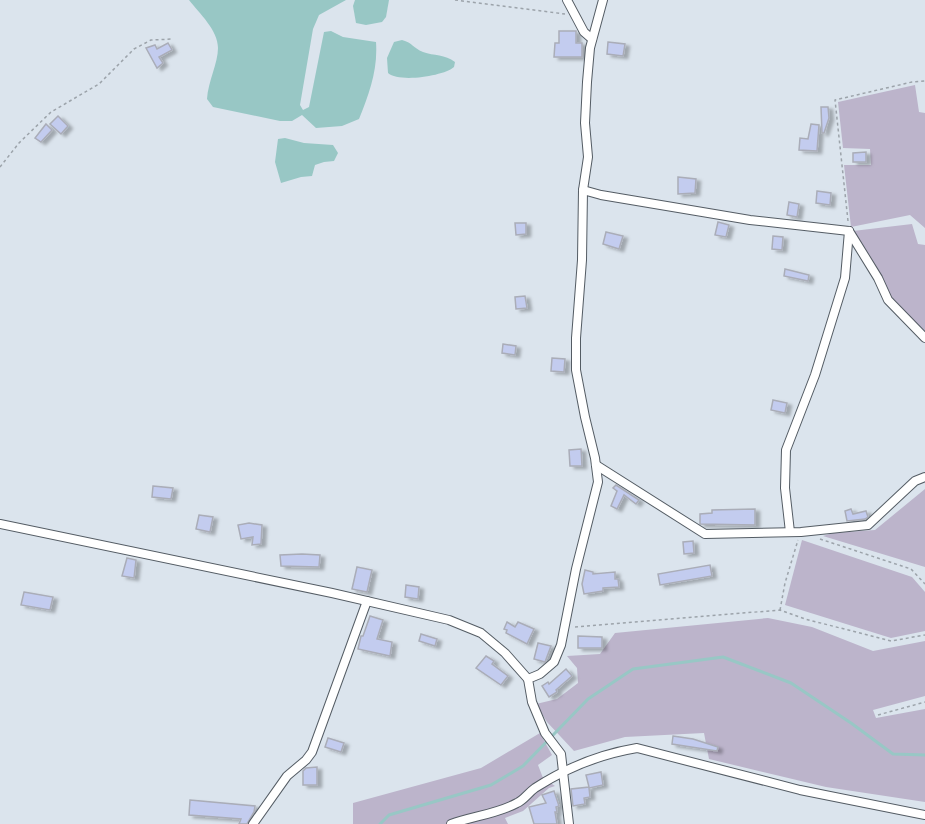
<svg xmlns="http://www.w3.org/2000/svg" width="925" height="824" font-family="Poppins,sans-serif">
  <defs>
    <filter id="shadow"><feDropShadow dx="4.5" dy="2.5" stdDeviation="1.5" flood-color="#0004"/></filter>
  </defs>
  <rect width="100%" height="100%" fill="#dbe4ed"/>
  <g fill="#bcb4cb">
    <path d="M915 85 919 112 925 113V228L910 215 851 227 844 165H871L870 149 843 148 838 102Z"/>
    <path d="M912 224 918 244 925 245V331L890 298 853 231Z"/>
    <path d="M925 489V567L823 536 833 533 875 530Z"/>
    <path d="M802 540 912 577 925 592V631L891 638 785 605Z"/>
    <path d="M768 618 812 627 873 651 925 641V696L873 710 876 718 925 709V802L826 787 709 759 704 733 625 737 574 751 547 722 536 704 557 699 578 683 577 668 567 656 600 654 615 633Z"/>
    <path d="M540 733 552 755 538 765 543 778 555 786 549 788 523 811 505 818 508 824H353V803L481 768Z"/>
  </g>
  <g fill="#98c7c5">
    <path d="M189 0H346L319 15 313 29 300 105 303 110 309 107 324 32 331 31 343 37 376 42C378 70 369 94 359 119L342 126 316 128 302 115 292 121H280L213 107 207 99C208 82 218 63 218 48 218 30 199 13 189 0Z"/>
    <path d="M355 0H389L386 17 382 22 366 25 356 23 353 6Z"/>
    <path d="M402 40C413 43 413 48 423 52 434 56 445 54 455 62L454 67C444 76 399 83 388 73L387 58 394 42Z"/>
    <path d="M285 138 304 143 333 145 338 153 334 161 324 162 315 165 312 176 301 177 281 183 275 162 278 139Z"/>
  </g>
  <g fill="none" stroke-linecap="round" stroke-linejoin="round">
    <path stroke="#98c7c5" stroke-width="3" d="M380 824 389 815 491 785 523 766 588 699 633 669 723 657 791 683 851 723 893 754 925 755"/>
  </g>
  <g fill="#c3ccef" stroke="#aaadb8" stroke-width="1.5" filter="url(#shadow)">
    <path d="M559 31H576V43H582V57H554L555 43H559Z"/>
    <path d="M608 42 625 44 623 56 607 54Z"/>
    <path d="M168 43 172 50 159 57 163 63 157 68 146 48 155 45 157 49Z"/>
    <path d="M821 107H828L829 118 824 133H822Z"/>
    <path d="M58 116 68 126 61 134 50 124Z"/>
    <path d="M46 124 52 130 41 142 35 138Z"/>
    <path d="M811 124 819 125 817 151 799 150 800 138 808 139Z"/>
    <path d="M866 152V162H853V153Z"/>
    <path d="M678 177 696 179 695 193 678 194Z"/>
    <path d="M817 191 831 193 830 205 816 203Z"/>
    <path d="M789 202 799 204 797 217 787 215Z"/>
    <path d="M718 222 729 225 726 237 715 235Z"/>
    <path d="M515 223H526V234L516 235Z"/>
    <path d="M606 232 623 236 619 249 603 244Z"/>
    <path d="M773 236 783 237 782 250 772 249Z"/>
    <path d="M785 269 809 275 808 281 784 276Z"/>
    <path d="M525 296 527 308 516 309 515 297Z"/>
    <path d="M503 344 516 346 515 355 502 353Z"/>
    <path d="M552 358 565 359 564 372 551 371Z"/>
    <path d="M773 400 787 403 785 413 771 410Z"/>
    <path d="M581 449 582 466H570L569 450Z"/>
    <path d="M616 485 639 500 636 504 624 495 617 509 611 506 617 491 613 488Z"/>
    <path d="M153 486 173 488 171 499 152 497Z"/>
    <path d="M755 509V525L700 524V514L712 513V510Z"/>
    <path d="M851 509 853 514 866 511 868 517 865 519 847 521 845 511Z"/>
    <path d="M199 515 213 517 210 532 196 529Z"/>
    <path d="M249 523 262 525 261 544 252 545 253 537 241 539 238 525Z"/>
    <path d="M693 541 694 553 684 554 683 542Z"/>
    <path d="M302 554 320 555 319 567 281 566 280 555Z"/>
    <path d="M127 558 136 560 134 578 122 576Z"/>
    <path d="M710 565 712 576 660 585 658 574Z"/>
    <path d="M357 567 372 570 367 592 352 589Z"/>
    <path d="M585 570 593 572V574L615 572V579H618L619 587 603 588V591L584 594 582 584Z"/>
    <path d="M406 585 419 587 418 599 405 597Z"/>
    <path d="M24 592 53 597 50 610 21 605Z"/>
    <path d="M370 616 383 620 377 639 392 642 390 656 358 649 361 636H363Z"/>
    <path d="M507 622 515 627 518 622 534 629 527 644 506 633 507 630 504 629Z"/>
    <path d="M421 634 437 639 435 646 419 641Z"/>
    <path d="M578 636 602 637V648H578Z"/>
    <path d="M538 643 551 646 545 662 534 659Z"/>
    <path d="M486 656 494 661 492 664 508 676 501 685 476 668Z"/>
    <path d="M566 669 572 676 556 690 557 692 549 697 542 686 548 682 549 684Z"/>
    <path d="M673 736 693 739 718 747 717 751 672 744Z"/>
    <path d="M328 738 344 743 341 752 325 747Z"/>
    <path d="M317 767V785H303V771L306 768Z"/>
    <path d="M601 772 603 785 589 788 590 797 584 798 585 804 573 806 571 789 589 787 586 775Z"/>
    <path d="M554 791 559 806 556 807 557 812H555L557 824H534L529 807 546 803 542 795Z"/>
    <path d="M190 800 255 806 254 812 247 824H239L241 819 189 815Z"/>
  </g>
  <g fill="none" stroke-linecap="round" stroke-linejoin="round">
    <defs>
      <g id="minor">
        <path d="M567 0 584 32 592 39"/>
        <path d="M583 190 601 195 750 220 849 231"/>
        <path d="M849 231 878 278 888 300 925 338"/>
        <path d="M596 465 705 534 801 532 868 525 915 481 925 477"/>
        <path d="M0 524 332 593 449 620 481 633 505 653 528 679"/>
        <path d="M790 532 785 488 786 450 815 375 845 278 849 231"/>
        <path d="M253 824 287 776 306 760 312 752 367 601"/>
        <path d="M451 824C473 816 497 814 517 803 524 800 528 793 535 788 566 768 601 754 637 748L800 790 925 815"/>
        <path d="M569 824 561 754 545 733 532 702 528 679 540 674 554 662 561 645 576 569 598 482 595 458 585 417 576 370V338L582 260 583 190 588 157 585 123 587 82 590 48 603 0"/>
      </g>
    </defs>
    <use href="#minor" stroke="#545c64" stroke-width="10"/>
    <g stroke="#9ca3aa" stroke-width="1.5" stroke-dasharray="3 3" stroke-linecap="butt">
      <path d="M455 0 565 14"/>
      <path d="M0 167 19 143 51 112 99 84 134 49 151 40 173 39"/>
      <path d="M848 221 835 100 912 82 925 81"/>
      <path d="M820 539 911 569 925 584"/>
      <path d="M780 610 785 583 798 540"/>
      <path d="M575 627 780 610 805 619 891 641 925 635"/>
      <path d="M878 715 925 702"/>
    </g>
    <use href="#minor" stroke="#fff" stroke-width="8"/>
  </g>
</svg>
